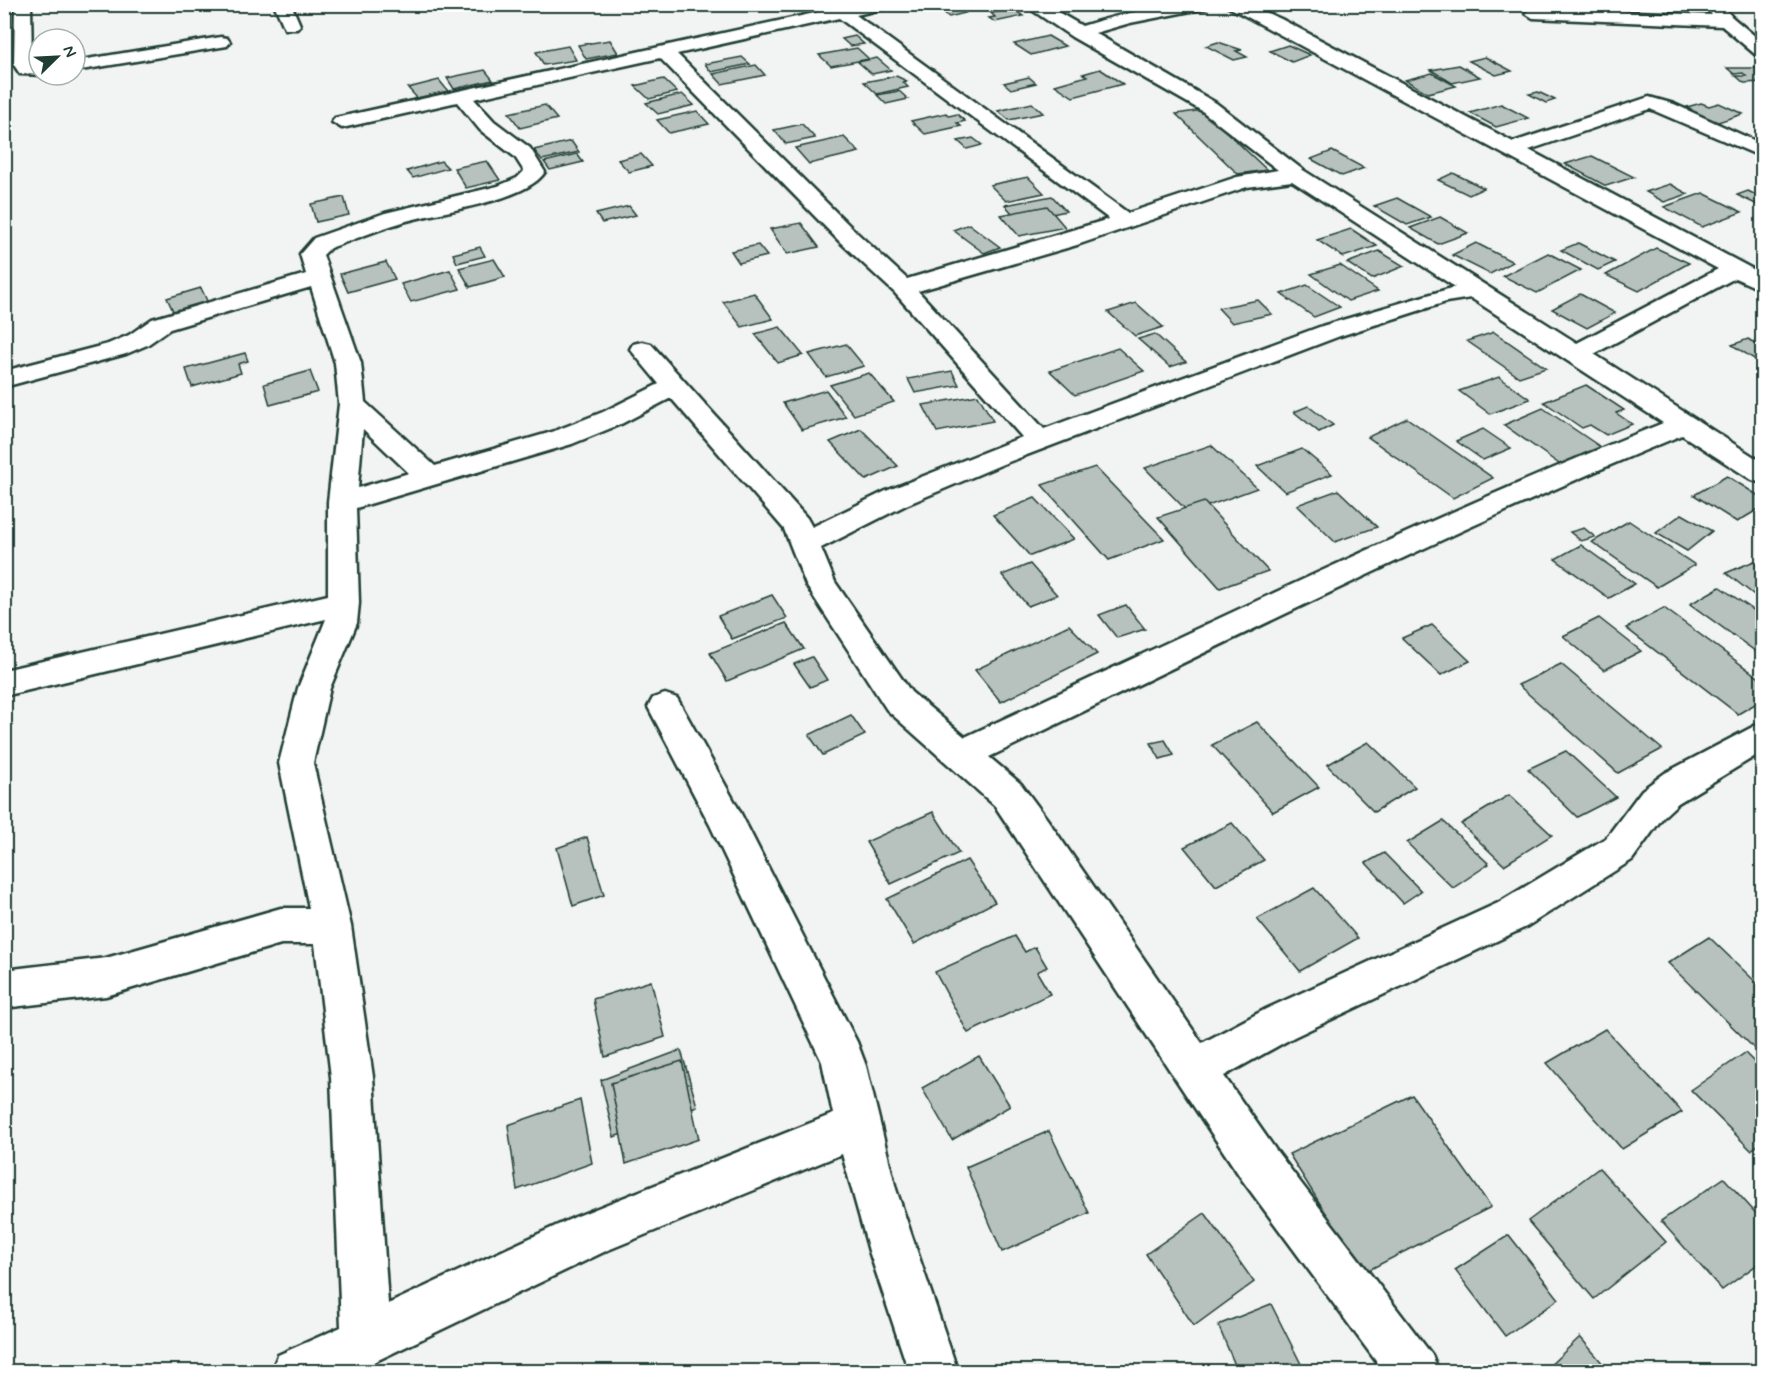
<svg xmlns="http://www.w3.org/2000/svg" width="1767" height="1376" font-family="Mynerve,sans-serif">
  <rect width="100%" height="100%" fill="#f2f3f3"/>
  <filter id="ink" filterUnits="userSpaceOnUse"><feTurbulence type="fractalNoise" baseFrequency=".0167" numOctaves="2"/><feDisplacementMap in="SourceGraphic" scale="12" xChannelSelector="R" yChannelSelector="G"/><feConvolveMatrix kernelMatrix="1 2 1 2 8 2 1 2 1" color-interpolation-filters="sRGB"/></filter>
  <g filter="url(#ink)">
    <g fill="#b7c1bd" stroke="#1f3d34" stroke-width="1.5">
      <path d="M988 4H1006L1010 8 996 10Z"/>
      <path d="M1603 4H1630L1634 13 1606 11Z"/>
      <path d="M1669 4H1695L1697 8 1706 9 1711 15 1674 12Z"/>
      <path d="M955 7 965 13 949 17 939 10Z"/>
      <path d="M1013 9 1023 16 995 22 989 18 995 17 991 13Z"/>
      <path d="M855 36 864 44 850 46 842 39Z"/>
      <path d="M1048 36 1065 46 1031 55 1014 44Z"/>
      <path d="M610 40 618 53 586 59 578 45Z"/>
      <path d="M1218 42 1242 50 1236 51 1247 57 1234 60 1206 46Z"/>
      <path d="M1288 45 1310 55 1292 62 1270 51Z"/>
      <path d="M568 46 576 60 544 65 536 52Z"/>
      <path d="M857 48 869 59 831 66 819 55Z"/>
      <path d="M742 57 750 64 711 72 705 64Z"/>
      <path d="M1485 57 1512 71 1496 75 1469 61Z"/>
      <path d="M877 58 891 70 872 74 858 62Z"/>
      <path d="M756 65 765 75 722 84 713 74Z"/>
      <path d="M1459 65 1480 77 1452 83 1431 70Z"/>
      <path d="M1727 68H1762V82L1744 83 1736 76H1746L1743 73 1734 74Z"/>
      <path d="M1100 69 1123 84 1073 97 1055 85 1087 76 1083 74Z"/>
      <path d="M485 70 493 80 454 89 447 78Z"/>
      <path d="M1432 73 1456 86 1428 93 1405 80Z"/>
      <path d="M896 76 907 81 903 82 908 87 877 94 864 82Z"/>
      <path d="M1029 77 1036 83 1011 89 1004 83Z"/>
      <path d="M663 79 677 92 649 99 635 86Z"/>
      <path d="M439 80 448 91 417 98 408 88Z"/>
      <path d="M899 91 908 99 886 104 877 95Z"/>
      <path d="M1538 92 1555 100 1546 103 1529 94Z"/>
      <path d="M682 94 694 105 658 114 646 103Z"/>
      <path d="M1032 103 1043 113 1009 120 998 111Z"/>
      <path d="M1701 103 1709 106 1719 103 1743 114 1712 124 1684 111 1691 109 1687 107Z"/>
      <path d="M1501 104 1528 118 1496 127 1470 113Z"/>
      <path d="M545 105 557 119 520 128 509 113Z"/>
      <path d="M1203 110 1267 170 1238 174 1176 114Z"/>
      <path d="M697 111 709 124 669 133 657 120Z"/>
      <path d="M946 113 949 116 957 114 965 121 957 123 961 126 925 134 911 121Z"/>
      <path d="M802 124 815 138 786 144 774 130Z"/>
      <path d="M844 137 859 152 809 164 795 148Z"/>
      <path d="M973 138 982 145 967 149 958 141Z"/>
      <path d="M571 141 579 152 542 160 534 150Z"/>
      <path d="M1332 151 1364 168 1342 176 1311 159Z"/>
      <path d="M577 154 583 162 550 170 544 162Z"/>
      <path d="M641 154 652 166 629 172 618 160Z"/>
      <path d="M1592 156 1634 177 1606 186 1565 164Z"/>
      <path d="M441 161 448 168 413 178 407 171Z"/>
      <path d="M487 161 500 180 466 188 454 168Z"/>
      <path d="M1453 173 1484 188 1469 195 1438 180Z"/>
      <path d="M1028 177 1044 193 1006 201 990 185Z"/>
      <path d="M1670 184 1688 194 1664 202 1646 192Z"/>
      <path d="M1748 191 1762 198V207L1737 195Z"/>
      <path d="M1703 193 1742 212 1702 227 1664 207Z"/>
      <path d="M1052 196 1066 211 1019 221 1005 205Z"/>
      <path d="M344 197 349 215 316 222 311 204Z"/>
      <path d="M1397 198 1431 217 1407 225 1374 206Z"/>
      <path d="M629 206 636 215 602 223 596 214Z"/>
      <path d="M1047 206 1065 227 1019 236 1001 215Z"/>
      <path d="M1440 217 1468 233 1438 244 1410 228Z"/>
      <path d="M801 223 819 247 787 254 770 229Z"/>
      <path d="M969 224 1000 247 984 253 953 230Z"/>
      <path d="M1351 229 1377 246 1343 257 1317 240Z"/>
      <path d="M1476 243 1513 262 1490 274 1452 255Z"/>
      <path d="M1578 243 1615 262 1598 270 1561 250Z"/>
      <path d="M758 245 767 256 739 263 731 251Z"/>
      <path d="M480 247 485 256 457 263 453 254Z"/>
      <path d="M1656 248 1689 263 1639 291 1606 275Z"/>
      <path d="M1379 251 1404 266 1372 279 1347 263Z"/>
      <path d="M1548 253 1581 270 1537 293 1503 276Z"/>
      <path d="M494 259 505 277 470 287 459 268Z"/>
      <path d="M386 262 395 279 348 292 340 274Z"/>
      <path d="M1340 265 1378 291 1348 301 1311 274Z"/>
      <path d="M450 270 460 289 411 302 401 284Z"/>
      <path d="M1307 285 1340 307 1314 317 1281 294Z"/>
      <path d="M201 288 209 305 175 315 167 298Z"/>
      <path d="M754 293 773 319 742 327 723 302Z"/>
      <path d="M1580 294 1615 313 1587 328 1552 309Z"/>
      <path d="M1258 300 1272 314 1232 323 1218 308Z"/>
      <path d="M1136 303 1163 327 1135 336 1108 312Z"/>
      <path d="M780 327 803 355 778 363 755 334Z"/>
      <path d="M1494 332 1546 368 1519 377 1467 341Z"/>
      <path d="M1155 334 1186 362 1170 367 1138 339Z"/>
      <path d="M1748 339 1762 348V364L1732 345Z"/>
      <path d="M846 344 864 366 826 377 809 354Z"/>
      <path d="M1118 348 1144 371 1075 395 1050 371Z"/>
      <path d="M245 353 248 361 238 364 241 373 192 387 186 369Z"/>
      <path d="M310 371 318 392 270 405 264 384Z"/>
      <path d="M952 371 959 385 915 393 908 379Z"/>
      <path d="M869 373 894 402 854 415 830 385Z"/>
      <path d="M1499 377 1530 399 1490 414 1459 391Z"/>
      <path d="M1586 385 1624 410 1616 413 1632 424 1606 435 1590 425 1582 428 1544 402Z"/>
      <path d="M826 390 846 417 802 430 783 403Z"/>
      <path d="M978 395 993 421 937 432 923 405Z"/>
      <path d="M1308 406 1333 425 1319 432 1294 412Z"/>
      <path d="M1543 408 1602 448 1562 466 1504 425Z"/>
      <path d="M1407 418 1493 478 1453 498 1368 437Z"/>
      <path d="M861 429 898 466 866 480 830 442Z"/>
      <path d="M1483 429 1511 448 1483 460 1456 441Z"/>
      <path d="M1211 445 1257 488 1189 513 1145 468Z"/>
      <path d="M1302 449 1332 474 1285 492 1257 466Z"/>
      <path d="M1095 467 1164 539 1109 560 1042 485Z"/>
      <path d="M1727 476 1762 498V507L1737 522 1694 495Z"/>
      <path d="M1338 490 1377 527 1335 542 1297 505Z"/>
      <path d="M1035 498 1074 539 1030 556 993 515Z"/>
      <path d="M1204 502 1268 571 1220 588 1158 517Z"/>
      <path d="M1682 514 1712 531 1687 551 1656 533Z"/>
      <path d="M1629 521 1695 565 1657 587 1592 542Z"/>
      <path d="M1584 528 1595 537 1581 541 1570 532Z"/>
      <path d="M1581 545 1635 584 1609 598 1555 559Z"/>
      <path d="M1754 561 1762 567V601L1726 573Z"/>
      <path d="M1030 564 1057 595 1028 606 1002 575Z"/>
      <path d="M1720 587 1762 616V656L1690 604Z"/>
      <path d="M772 595 787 618 732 639 718 616Z"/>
      <path d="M1126 605 1145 629 1117 638 1099 615Z"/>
      <path d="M1664 608 1762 680V700L1738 714 1626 628Z"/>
      <path d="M1599 618 1641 651 1604 670 1563 636Z"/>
      <path d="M786 623 804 649 727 681 710 653Z"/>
      <path d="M1069 625 1097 654 1001 702 975 670Z"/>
      <path d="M1432 625 1470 661 1441 675 1402 638Z"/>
      <path d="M812 657 827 680 810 687 794 664Z"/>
      <path d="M1561 664 1662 749 1618 773 1518 685Z"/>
      <path d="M851 715 865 735 823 755 809 735Z"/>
      <path d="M1257 722 1319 787 1273 812 1212 745Z"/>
      <path d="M1165 740 1174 755 1160 759 1151 743Z"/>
      <path d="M1368 742 1415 787 1374 812 1327 765Z"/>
      <path d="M1566 751 1616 797 1577 817 1528 769Z"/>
      <path d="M1509 795 1552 835 1504 865 1461 824Z"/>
      <path d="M933 812 959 853 891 884 866 842Z"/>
      <path d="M1443 821 1489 864 1453 888 1407 843Z"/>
      <path d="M1232 823 1264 860 1216 886 1184 847Z"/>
      <path d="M587 837 604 895 573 906 557 848Z"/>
      <path d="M1384 853 1421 891 1403 903 1366 863Z"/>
      <path d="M967 860 995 902 914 944 887 899Z"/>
      <path d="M1314 888 1358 938 1300 971 1257 919Z"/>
      <path d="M1015 936 1025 952 1035 947 1047 967 1037 972 1050 994 968 1033 935 972Z"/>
      <path d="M1709 937 1762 988V1056L1668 963Z"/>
      <path d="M651 981 665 1037 605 1057 593 999Z"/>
      <path d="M1605 1029 1682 1112 1622 1149 1547 1063Z"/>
      <path d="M681 1050 697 1106 614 1137 601 1080Z"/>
      <path d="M1745 1053 1762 1070V1142L1751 1150 1691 1090Z"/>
      <path d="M979 1056 1010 1106 952 1140 922 1088Z"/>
      <path d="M682 1061 699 1139 626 1164 611 1083Z"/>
      <path d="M1412 1095 1491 1207 1363 1273 1289 1154Z"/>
      <path d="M580 1100 592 1163 517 1190 508 1125Z"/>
      <path d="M1049 1131 1089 1213 1002 1252 966 1167Z"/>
      <path d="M1599 1168 1666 1242 1594 1299 1528 1221Z"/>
      <path d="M1724 1178 1762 1220V1261L1722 1290 1661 1221Z"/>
      <path d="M1205 1213 1254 1282 1194 1326 1146 1254Z"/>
      <path d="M1509 1235 1559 1299 1505 1336 1455 1270Z"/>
      <path d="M1271 1304 1305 1372H1238L1218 1325Z"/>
      <path d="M1580 1337 1610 1372H1543Z"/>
    </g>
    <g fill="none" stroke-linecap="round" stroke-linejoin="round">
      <defs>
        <g id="minor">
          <path d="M15 4H31L32 65 39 66V75H45L20 74 14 65Z"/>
          <path d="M274 4H291L300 25 297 29H285Z"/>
          <path d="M856 4H889L887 8 856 15 1128 213 1237 177 1278 170 1202 111 1072 37 1023 4H1044L1082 26C1124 13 1164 4 1208 4L1206 8 1130 23 1095 33 1216 103 1303 170 1577 343 1718 269 1223 4H1246L1281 19 1513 142 1649 97 1674 104 1762 144V157L1650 109 1529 150 1762 274V290L1735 278 1594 354 1762 462V483L1752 480 1682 435C1446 532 1218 647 989 757L1021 784 1047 819 1202 1043 1266 1009 1498 903 1606 838 1642 790 1665 773 1762 722V752L1678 803 1663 817 1632 860 1526 927 1294 1037 1224 1076 1275 1149 1432 1355 1439 1372H1384L1243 1181 995 806 887 710 806 585 784 529 671 398 621 424 572 444 356 508 359 603 357 623 330 688 313 763 351 926 373 1077 388 1304 575 1217 833 1114 822 1062 710 825 648 707 653 698 665 694 677 698 737 806 857 1042 866 1066 896 1189 958 1372H909L869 1251 842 1154 608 1250 353 1372H271L278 1355 341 1327 331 1077 315 944H281L106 996 4 1008V970L106 958 281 908H309L279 763 298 688 326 619 4 696V670L328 595V502L339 404 335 363 311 287 170 329 147 345 126 354 4 387V371L108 344 129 335 152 319 306 274 300 254 314 238 385 213 498 186 517 178 524 171 515 157 480 130 457 102 342 128 332 122 335 118ZM839 18 1109 219 907 279 856 232 677 54ZM660 58 840 242 895 293 1022 437 886 491 812 527 807 518 651 344 642 342 633 344 630 349 659 384 603 412 552 432 435 466 365 402 361 363 323 255 330 248C353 240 376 230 400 223 436 211 524 203 545 172L530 148 494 121 474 99ZM1292 181 1455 287 1322 326 1044 429 918 291 1077 245 1247 187ZM1471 298 1663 423C1426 518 1196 630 965 737L911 692 835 582 821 548 906 505 1003 464 1340 336 1446 302ZM363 429 409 473 358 488Z"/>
          <path d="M1704 4H1721L1732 17 1762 42V56L1756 55 1722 26 1533 18 1525 13 1533 8 1712 15Z"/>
          <path d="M221 37 227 38 230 42 227 46 75 71V61Z"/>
        </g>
      </defs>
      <use href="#minor" stroke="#1f3d34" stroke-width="5"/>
      <use href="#minor" fill="#fff" fill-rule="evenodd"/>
    </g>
  </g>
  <rect width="1767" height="1376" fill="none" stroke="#fff" stroke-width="24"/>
  <rect x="12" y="12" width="1743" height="1352" fill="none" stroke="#1f3d34" stroke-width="2" filter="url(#ink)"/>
  <g transform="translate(57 57) rotate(66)"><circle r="28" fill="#ffffff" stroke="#a5b1ae" stroke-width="1.5"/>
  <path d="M0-4.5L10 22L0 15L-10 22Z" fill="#1f3d34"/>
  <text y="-9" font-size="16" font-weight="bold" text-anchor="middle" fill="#1f3d34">N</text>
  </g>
</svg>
